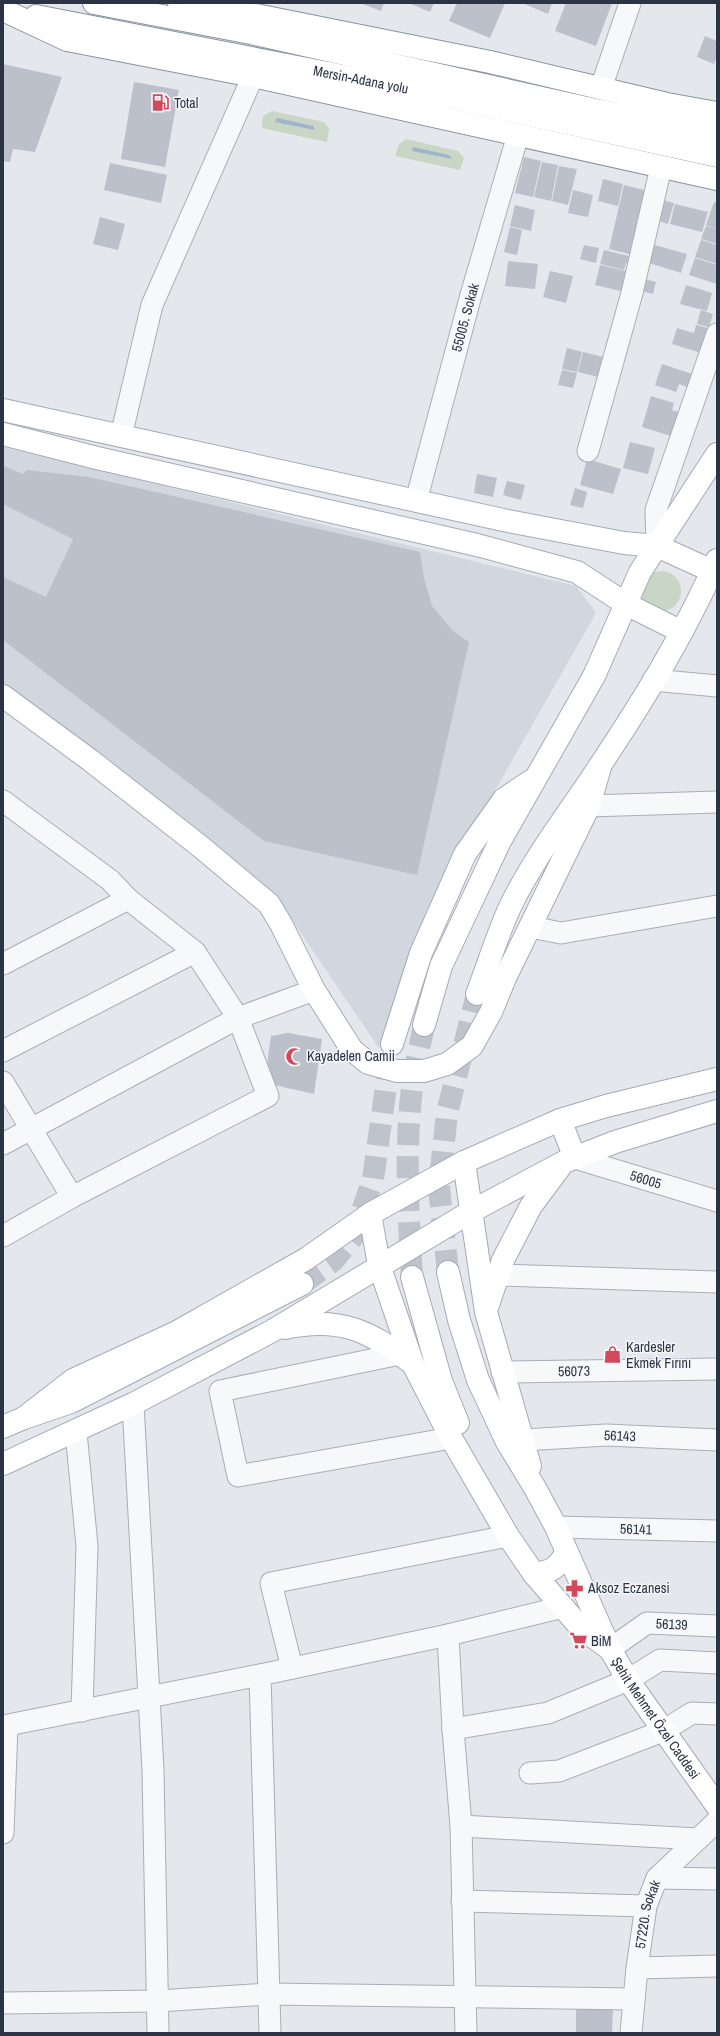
<svg xmlns="http://www.w3.org/2000/svg" width="720" height="2036" font-family="'Archivo Narrow',sans-serif">
  <rect width="100%" height="100%" fill="#e4e7ec"/>
  <path fill="#d2d6de" d="M3 447 576 586 596 613 428 908 379 1048 277 898 3 685Z"/>
  <g fill="#c9d6c5">
    <path d="M272 111 324 122 329 129 327 142 262 128 263 116Z"/>
    <path d="M406 139 458 151 464 158 460 170 395 156 399 144Z"/>
    <circle cx="661" cy="591" r="20"/>
  </g>
  <g fill="#9fb4cc">
    <path d="M277 118 313 126 315 130 275 122Z"/>
    <path d="M413 147 449 155 452 159 412 151Z"/>
  </g>
  <g fill="#bbc0ca">
    <path d="M360 3H384L381 11Z"/>
    <path d="M409 3H434L430 12Z"/>
    <path d="M457 3H505L490 38 449 21Z"/>
    <path d="M522 3H552L548 14Z"/>
    <path d="M566 3H612L596 46 555 31Z"/>
    <path d="M705 36 717 41V56L714 64 697 57Z"/>
    <path d="M3 64 62 77 35 152 13 149 10 162 3 161Z"/>
    <path d="M134 82 179 90 165 167 121 159Z"/>
    <path d="M524 157 541 161 533 197 515 193Z"/>
    <path d="M542 162 558 165 551 201 534 197Z"/>
    <path d="M110 163 167 175 161 203 104 190Z"/>
    <path d="M559 166 577 169 568 205 552 201Z"/>
    <path d="M603 179 623 184 618 206 598 201Z"/>
    <path d="M624 185 652 192 637 256 609 249Z"/>
    <path d="M573 190 593 195 588 217 568 213Z"/>
    <path d="M657 199 674 203 668 224 652 219Z"/>
    <path d="M714 202 717 203V229L706 225Z"/>
    <path d="M675 204 708 212 702 232 670 224Z"/>
    <path d="M515 205 535 210 531 231 510 226Z"/>
    <path d="M100 217 125 224 118 250 93 244Z"/>
    <path d="M706 226 717 229V244L701 239Z"/>
    <path d="M510 227 522 230 517 255 504 252Z"/>
    <path d="M701 240 717 245V264L695 257Z"/>
    <path d="M651 244 687 254 681 273 646 262Z"/>
    <path d="M584 245 599 248 596 263 580 259Z"/>
    <path d="M604 250 637 258 635 265 626 263 624 270 600 264Z"/>
    <path d="M695 258 717 265V284L689 275Z"/>
    <path d="M508 261 538 264 535 289 505 286Z"/>
    <path d="M600 265 630 272 625 292 595 285Z"/>
    <path d="M550 271 573 276 566 303 543 297Z"/>
    <path d="M641 278 656 282 653 294 637 290Z"/>
    <path d="M686 285 712 293 707 311 680 304Z"/>
    <path d="M701 310 713 314 709 327 697 324Z"/>
    <path d="M696 325 708 328 701 353 672 344 677 328 694 333Z"/>
    <path d="M567 348 582 352 577 372 562 369Z"/>
    <path d="M583 352 607 358 602 378 578 372Z"/>
    <path d="M662 364 692 374 687 387 679 384 676 392 655 385Z"/>
    <path d="M562 370 577 373 573 388 558 385Z"/>
    <path d="M651 396 674 403 672 410 679 412 671 436 642 427Z"/>
    <path d="M630 442 655 448 648 474 623 468Z"/>
    <path d="M587 459 621 469 613 494 580 485Z"/>
    <path d="M3 466 23 474 27 470 89 477 420 552 424 578 432 606 453 631 469 642 417 875 264 841 3 640V577L46 597 73 539 3 504Z"/>
    <path d="M477 474 497 478 493 497 474 493Z"/>
    <path d="M507 481 525 485 521 500 503 495Z"/>
    <path d="M575 488 587 492 583 508 570 505Z"/>
    <path d="M288 1033 322 1039 314 1094 274 1085 266 1072 271 1036Z"/>
    <path d="M576 2006 613 2007 612 2033H576Z"/>
  </g>
  <g fill="none" stroke-linecap="round" stroke-linejoin="round">
    <g stroke="#bfc3cb" stroke-width="22" stroke-dasharray="22 11" stroke-linecap="butt">
      <path d="M448 1272 439 1188 447 1113 477 994"/>
      <path d="M412 1277C408 1209 404 1141 414 1073 417 1057 421 1041 424 1025"/>
      <path d="M302 1284 333 1261 353 1237 373 1179 392 1044"/>
    </g>
    <defs>
      <g id="minor">
        <path d="M601 88 630 3"/>
        <path d="M121 436 152 305 253 76"/>
        <path d="M588 451 632 293 661 167"/>
        <path id="s1" d="M416 501 471 295 518 135"/>
        <path d="M657 546 656 510 717 334"/>
        <path d="M653 680 717 686"/>
        <path d="M3 801 110 880 128 899 195 952 238 1018 268 1096 72 1197 3 1236"/>
        <path d="M589 806 717 802"/>
        <path d="M531 927 561 933 717 906"/>
        <path d="M3 964 128 899"/>
        <path d="M3 1051 195 952"/>
        <path d="M3 1082 72 1197"/>
        <path d="M3 1144 238 1018 314 990"/>
        <path id="s2" d="M575 1158 717 1201"/>
        <path d="M497 1275 717 1282"/>
        <path d="M400 1354 220 1391 238 1476 451 1438"/>
        <path id="s3" d="M502 1372 717 1369"/>
        <path d="M133 1404 153 1770 158 2033"/>
        <path d="M76 1432 87 1546 82 1711"/>
        <path id="s4" d="M524 1440 606 1435 717 1440"/>
        <path id="s5" d="M556 1527 717 1531"/>
        <path d="M448 1635 453 1729 461 1826 466 2033"/>
        <path id="s6" d="M610 1649 647 1623 717 1626"/>
        <path d="M292 1668 271 1583 508 1536"/>
        <path d="M260 1675 270 2033"/>
        <path d="M3 1726 260 1675 448 1635 563 1607"/>
        <path d="M453 1729 548 1713 628 1680 660 1660 717 1663"/>
        <path d="M530 1773 559 1771 663 1731 692 1713 717 1714"/>
        <path d="M461 1826 698 1839"/>
        <path d="M3 1833 7 1726"/>
        <path d="M657 1878 717 1879"/>
        <path d="M462 1901 646 1906"/>
        <path d="M637 1968 717 1966"/>
        <path d="M3 2003 158 2001 269 1994 634 1999"/>
        <path id="s7" d="M631 2033 637 1968 646 1906 657 1878 717 1821"/>
      </g>
      <g id="major">
        <path d="M3 410 508 521 624 543 657 546 712 571"/>
        <path d="M3 434 97 458 477 545 577 572 626 604 682 632"/>
        <path d="M3 696 90 760 201 847 269 904 281 924 314 990 352 1050 368 1063 397 1071H424L447 1064 472 1046 491 1012 505 978 589 806 600 767"/>
        <path d="M477 994C488 966 497 935 510 907 534 857 569 813 599 767 643 701 685 633 717 560"/>
        <path d="M424 1025 441 966 500 841 594 676 640 572 717 454"/>
        <path d="M392 1044 421 953 465 854 504 799 531 781"/>
        <path d="M560 1120 575 1158"/>
        <path d="M464 1162 486 1312 530 1466"/>
        <path d="M370 1214 379 1265 413 1364 451 1438 508 1536 534 1574 581 1628 610 1649"/>
        <path id="s8" d="M448 1272 459 1320 478 1380 507 1442 535 1488 556 1527 610 1649 628 1680 717 1806"/>
        <path d="M412 1277 441 1381 458 1423"/>
        <path d="M488 1305 503 1260 531 1206 560 1167"/>
        <path d="M285 1328C341 1316 370 1331 413 1364"/>
        <path d="M24 1418 73 1380 175 1333 306 1259 370 1214 464 1162 560 1120 606 1106 717 1079"/>
        <path d="M3 1427 24 1418 71 1402 302 1284"/>
        <path d="M3 1464 133 1404 272 1331 472 1211 564 1162 615 1142 717 1111"/>
        <path d="M534 1574C551 1572 558 1568 566 1553"/>
      </g>
      <g id="highway">
        <path d="M94 3 251 33 591 109 717 135"/>
        <path d="M179 3 256 15 490 62 667 104 717 113"/>
        <path d="M3 10 67 40 253 76 717 179"/>
        <path id="s9" d="M36 16 425 92 717 156"/>
      </g>
    </defs>
    <use href="#minor" stroke="#a9aeb7" stroke-width="23"/>
    <use href="#major" stroke="#a3abb8" stroke-width="24"/>
    <use href="#highway" stroke="#8b94a3" stroke-width="24"/>
    <use href="#minor" stroke="#f7f8fa" stroke-width="21"/>
    <use href="#major" stroke="#fff" stroke-width="22"/>
    <use href="#highway" stroke="#fff" stroke-width="22"/>
  </g>
  <defs>
    <symbol id="fuel-bare" viewBox="-9 -9 18 18"><path d="M-5.5-6h7V0h2V4h1.3V-2.5L3-4.5l.8-.8L6-3V5H2.5V1h-1V6h-7ZM-4.2-4.7v3.2H.2V-4.7Z" fill="#d1495b" stroke="#f4f6f9" stroke-width="2.5" paint-order="stroke"/></symbol>
    <symbol id="mosque-bare" viewBox="-9 -9 18 18"><path d="M3.5-4.9A6 6 0 1 0 3.5 4.9A5 5 0 1 1 3.5-4.9Z" fill="#d1495b" stroke="#f4f6f9" stroke-width="2.5" paint-order="stroke"/></symbol>
    <symbol id="shop-bare" viewBox="-9 -9 18 18"><path d="M-5-2.5h2.3a2.7 3.5 0 0 1 5.4 0H5L5.5 6h-11ZM-1.5-2.5h3a1.5 2.3 0 0 0-3 0Z" fill="#d1495b" stroke="#f4f6f9" stroke-width="2.5" paint-order="stroke"/></symbol>
    <symbol id="pharmacy-bare" viewBox="-9 -9 18 18"><path d="M-2-6h4v4h4v4h-4v4h-4v-4h-4v-4h4Z" fill="#d1495b" stroke="#f4f6f9" stroke-width="2.5" paint-order="stroke"/></symbol>
    <symbol id="supermarket-bare" viewBox="-9 -9 18 18"><path d="M-6-5.5h2.5l.6 2H6L4.5 2H-2.5L-4.4-4H-6ZM-1.5 3.2a1.3 1.3 0 1 0 .1 0ZM3 3.2a1.3 1.3 0 1 0 .1 0Z" fill="#d1495b" stroke="#f4f6f9" stroke-width="2.5" paint-order="stroke"/></symbol>
  </defs>
  <g fill-rule="evenodd">
    <use href="#fuel-bare" x="148" y="90" width="25" height="25"/>
    <use href="#mosque-bare" x="282" y="1044" width="25" height="25"/>
    <use href="#shop-bare" x="600" y="1342" width="25" height="25"/>
    <use href="#pharmacy-bare" x="562" y="1576" width="25" height="25"/>
    <use href="#supermarket-bare" x="566" y="1628" width="25" height="25"/>
  </g>
  <g text-anchor="middle" stroke-width="3" stroke-linejoin="round" paint-order="stroke">
    <g font-size="14" fill="#2b3445" stroke="#f4f6f9">
      <text dy="5" stroke="none"><textPath href="#s9" startOffset="331">Mersin-Adana yolu</textPath></text>
      <text dy="5" stroke="none"><textPath href="#s1" startOffset="190">55005. Sokak</textPath></text>
      <text dy="5" stroke="none"><textPath href="#s2" startOffset="74">56005</textPath></text>
      <text dy="5" stroke="none"><textPath href="#s3" startOffset="72">56073</textPath></text>
      <text dy="5" stroke="none"><textPath href="#s4" startOffset="96">56143</textPath></text>
      <text dy="5" stroke="none"><textPath href="#s5" startOffset="80">56141</textPath></text>
      <text dy="5" stroke="none"><textPath href="#s6" startOffset="70">56139</textPath></text>
      <text dy="5" stroke="none"><textPath href="#s8" startOffset="495">Şehit Mehmet Özel Caddesi</textPath></text>
      <text dy="5" stroke="none"><textPath href="#s7" startOffset="120">57220. Sokak</textPath></text>
    </g>
    <g font-size="14" fill="#2b3445" stroke="#f4f6f9" text-anchor="start">
      <text x="174" y="108">Total</text>
      <text x="307" y="1061">Kayadelen Camii</text>
      <text x="626" y="1352">Kardesler<tspan x="626" dy="16">Ekmek Fırını</tspan></text>
      <text x="588" y="1593">Aksoz Eczanesi</text>
      <text x="591" y="1646">BiM</text>
    </g>
  </g>
  <rect width="720" height="2036" fill="none" stroke="#2b3445" stroke-width="8"/>
</svg>
